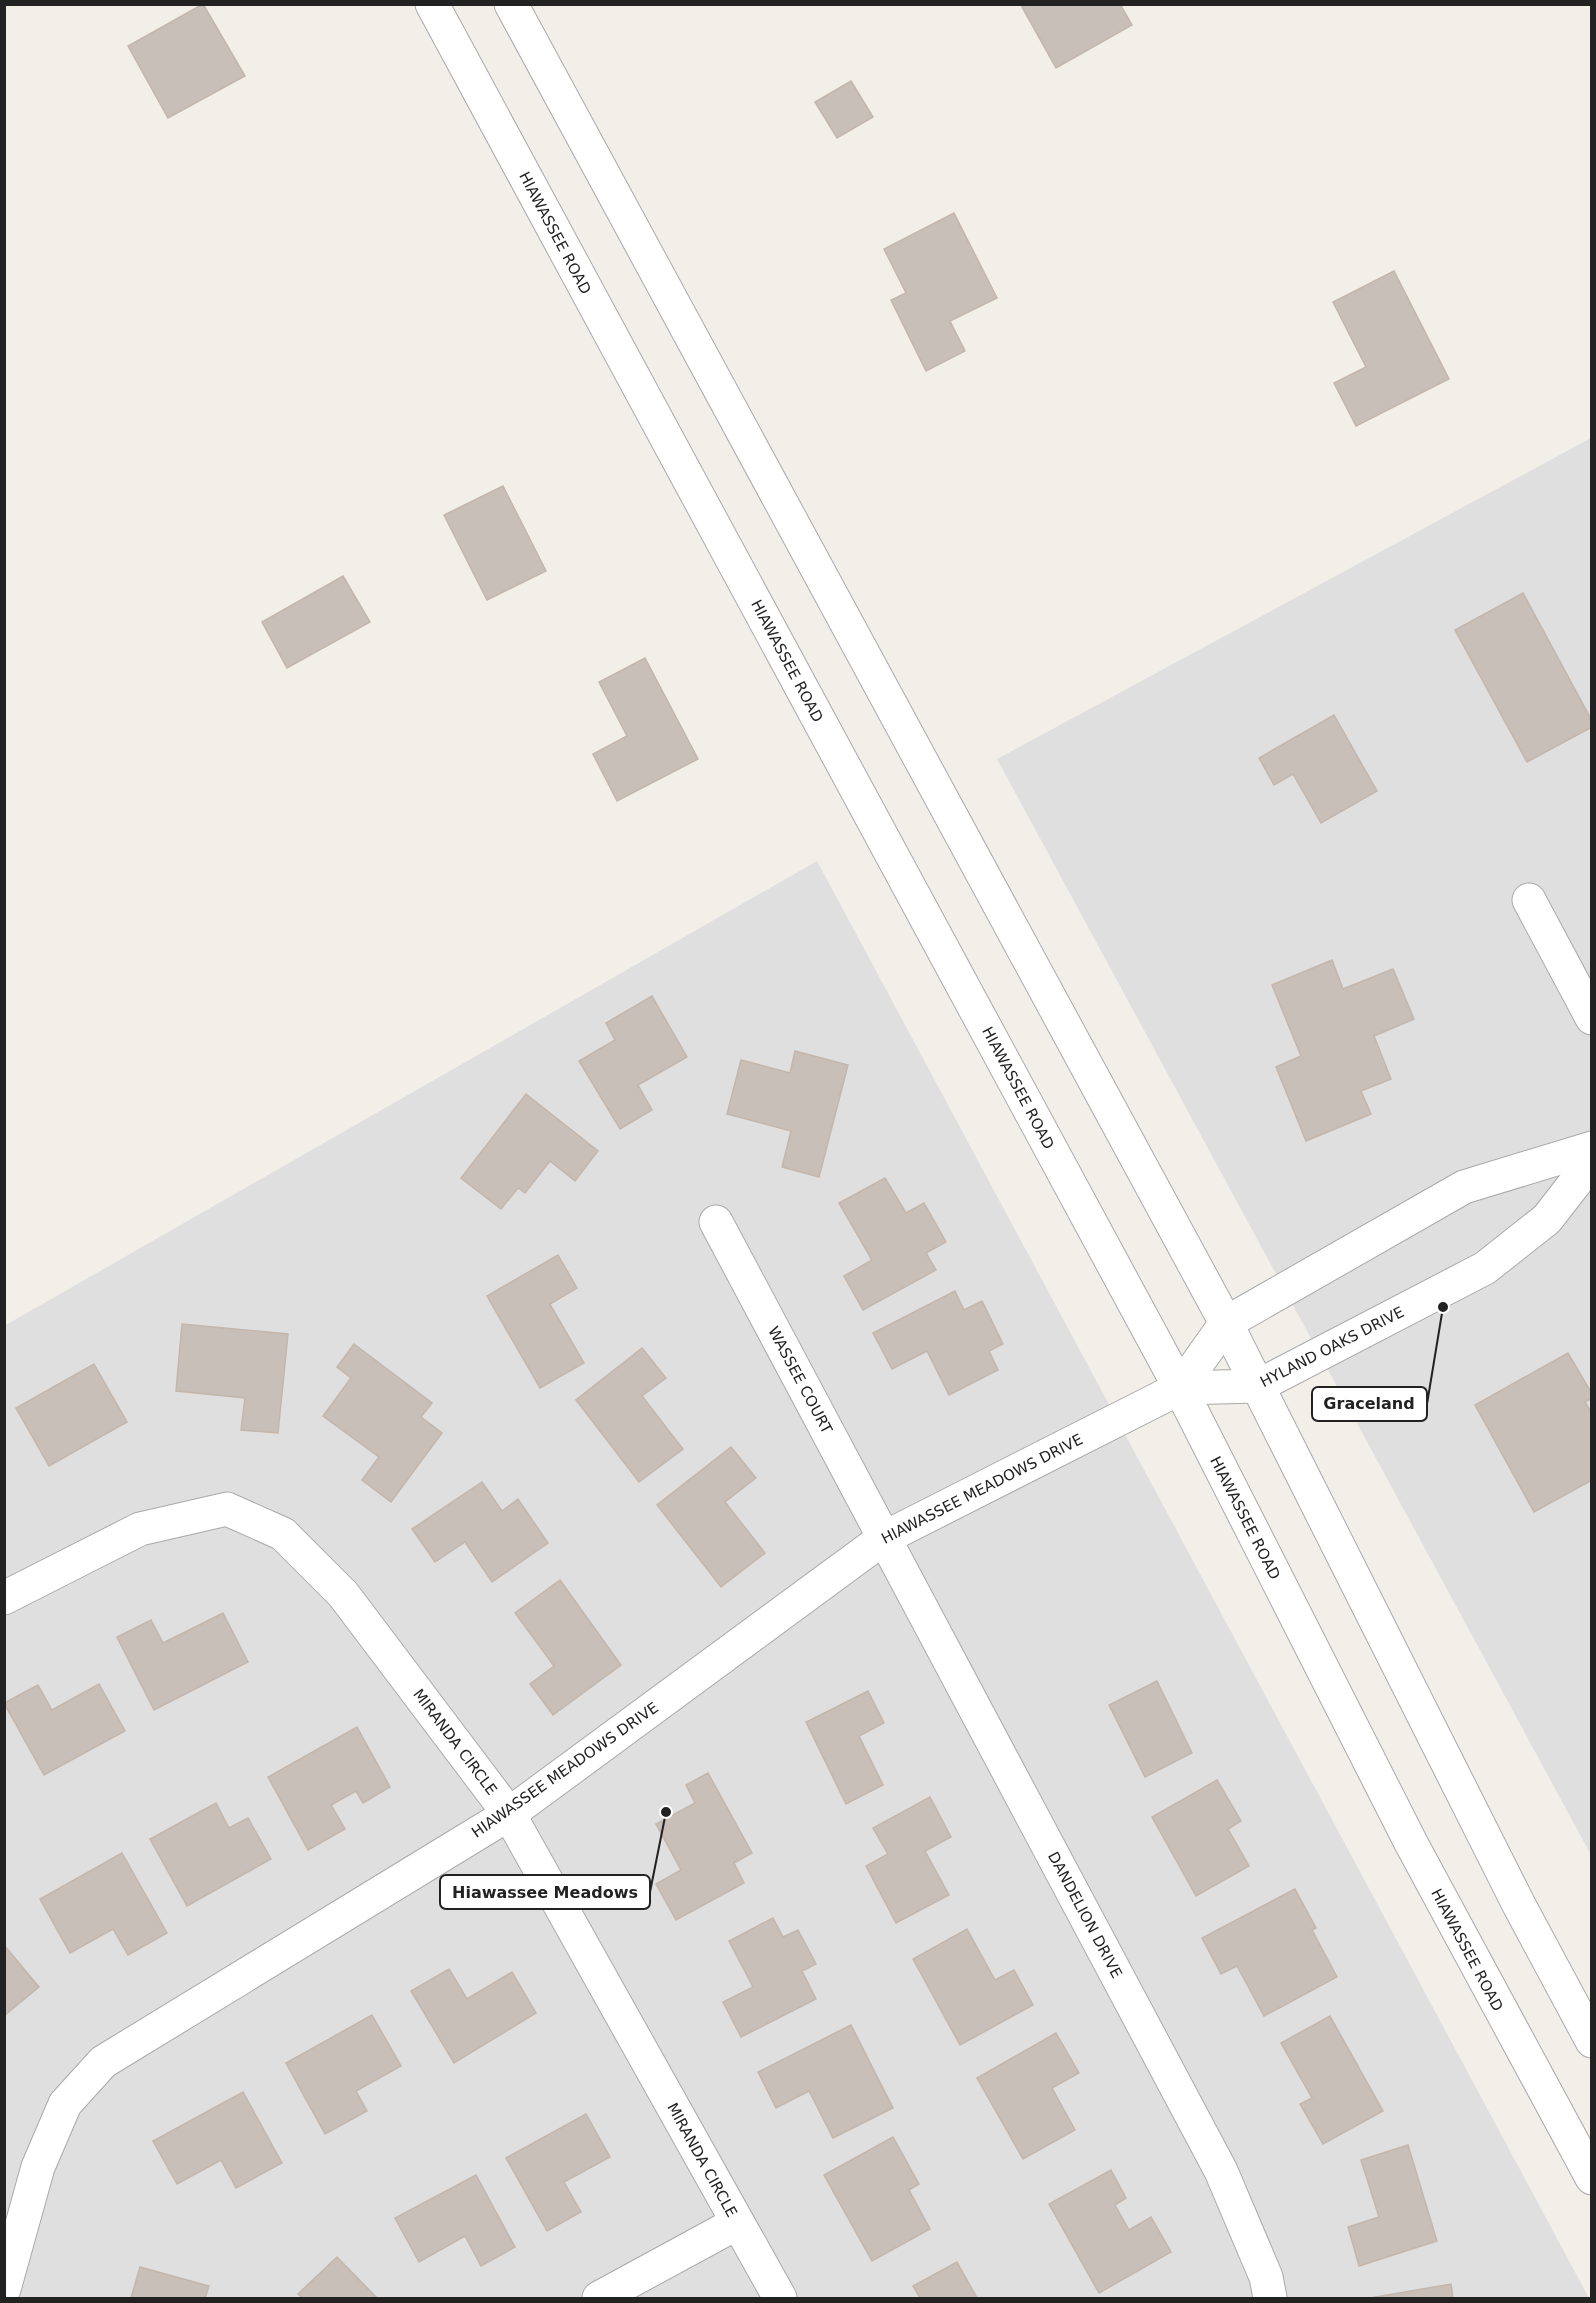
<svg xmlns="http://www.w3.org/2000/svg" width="1596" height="2303" font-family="'DejaVu Sans',sans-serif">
  <rect width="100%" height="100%" fill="#f2efe9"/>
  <g fill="#e0dfdf">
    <path d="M1591 438V1855L997 759Z"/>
    <path d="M817 861 1589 2298H5L4 1326Z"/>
  </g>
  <g fill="#c7bfb8" stroke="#c4b6ab" stroke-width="1.5">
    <path d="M203 4 245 76 168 118 128 46Z"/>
    <path d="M1027 4H1120L1132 25 1056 68 1022 7Z"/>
    <path d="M851 81 873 117 837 138 815 102Z"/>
    <path d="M954 213 997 298 950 321 965 351 926 371 891 300 906 293 884 249Z"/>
    <path d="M1394 271 1449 379 1356 426 1334 383 1366 367 1333 302Z"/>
    <path d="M503 486 546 571 487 600 444 515Z"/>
    <path d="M343 576 370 622 287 668 262 622Z"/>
    <path d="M1523 593 1592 721V727L1527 762 1455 630Z"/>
    <path d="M645 658 698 759 617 801 593 754 627 736 599 682Z"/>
    <path d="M1334 715 1377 791 1321 823 1293 774 1274 785 1259 758Z"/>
    <path d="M1332 960 1343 989 1393 969 1414 1019 1374 1036 1391 1079 1361 1091 1371 1114 1306 1141 1276 1067 1301 1056 1272 985Z"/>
    <path d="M652 996 687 1057 638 1085 652 1110 620 1129 579 1061 615 1040 606 1023Z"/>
    <path d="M795 1051 848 1065 819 1177 782 1167 791 1131 727 1114 741 1060 790 1073Z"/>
    <path d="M526 1094 598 1151 575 1181 550 1161 525 1193 518 1188 501 1209 461 1178Z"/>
    <path d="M885 1178 906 1213 924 1203 946 1242 926 1253 936 1270 863 1310 844 1276 872 1260 839 1203Z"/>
    <path d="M558 1255 577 1288 550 1304 584 1363 540 1388 487 1296Z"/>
    <path d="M955 1291 964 1310 982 1301 1003 1344 989 1351 998 1370 949 1395 927 1351 892 1369 873 1333Z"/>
    <path d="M182 1324 288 1334 278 1433 241 1430 245 1398 176 1391Z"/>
    <path d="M354 1344 432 1403 421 1417 442 1433 391 1502 362 1480 379 1457 323 1416 351 1378 337 1367Z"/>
    <path d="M642 1348 666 1378 642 1396 683 1449 639 1482 576 1400Z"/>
    <path d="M1568 1353 1592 1394V1398L1585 1402 1592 1414V1480L1534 1512 1475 1405Z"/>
    <path d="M94 1364 127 1422 49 1466 16 1408Z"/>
    <path d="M731 1447 756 1478 725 1502 765 1553 721 1587 657 1505Z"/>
    <path d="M482 1482 502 1511 518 1499 548 1543 492 1582 465 1542 435 1562 412 1529Z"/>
    <path d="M560 1580 621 1665 553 1715 530 1684 554 1666 515 1613Z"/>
    <path d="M223 1613 248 1662 154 1710 117 1637 151 1620 163 1643Z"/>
    <path d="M1157 1681 1192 1753 1145 1777 1109 1705Z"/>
    <path d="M99 1684 125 1731 44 1775 4 1703 38 1685 52 1710Z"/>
    <path d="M868 1691 884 1723 859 1736 883 1785 846 1804 806 1722Z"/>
    <path d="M357 1727 390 1787 363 1803 356 1791 331 1805 345 1829 308 1850 268 1777Z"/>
    <path d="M708 1773 752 1853 734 1863 744 1883 676 1920 656 1884 681 1870 656 1824 695 1803 686 1785Z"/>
    <path d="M1217 1780 1241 1821 1228 1829 1249 1866 1196 1896 1152 1817Z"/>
    <path d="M930 1797 951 1837 925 1851 949 1895 896 1923 866 1866 888 1854 873 1828Z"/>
    <path d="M216 1803 229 1828 248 1818 271 1859 187 1906 150 1839Z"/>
    <path d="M122 1853 167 1933 128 1955 113 1929 70 1953 40 1899Z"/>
    <path d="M1295 1889 1316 1928 1312 1930 1337 1977 1264 2016 1237 1966 1221 1974 1202 1938Z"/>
    <path d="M773 1918 783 1937 798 1930 816 1964 802 1971 816 1999 741 2037 723 2002 753 1987 729 1941Z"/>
    <path d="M967 1929 995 1980 1014 1970 1033 2005 960 2045 913 1959Z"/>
    <path d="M4 1945 39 1987 4 2016Z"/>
    <path d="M449 1969 467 1999 512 1972 536 2013 454 2063 411 1991Z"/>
    <path d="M372 2015 401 2066 356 2091 367 2111 325 2134 286 2063Z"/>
    <path d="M1330 2016 1383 2111 1323 2144 1300 2104 1312 2098 1281 2043Z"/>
    <path d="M851 2025 893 2108 833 2138 809 2091 776 2108 758 2072Z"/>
    <path d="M1056 2033 1079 2073 1052 2088 1075 2130 1023 2159 977 2078Z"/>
    <path d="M243 2092 282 2163 236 2188 221 2160 177 2184 153 2141Z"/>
    <path d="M586 2114 610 2157 564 2182 581 2212 547 2231 506 2158Z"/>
    <path d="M893 2137 919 2184 909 2190 930 2229 872 2261 824 2175Z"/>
    <path d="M1408 2145 1437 2241 1359 2266 1348 2227 1379 2217 1361 2160Z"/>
    <path d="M1111 2170 1126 2198 1115 2205 1129 2230 1151 2217 1171 2252 1099 2293 1049 2204Z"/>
    <path d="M476 2175 515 2247 481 2266 465 2236 419 2262 395 2218Z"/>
    <path d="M337 2257 377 2298H302L298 2294Z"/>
    <path d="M957 2262 977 2298H920L913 2286Z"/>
    <path d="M140 2267 209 2286 205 2298H131Z"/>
    <path d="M1451 2284 1453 2298H1370Z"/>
  </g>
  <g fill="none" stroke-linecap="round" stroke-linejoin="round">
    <defs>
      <g id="minor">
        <path d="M432 4 1180 1388 1411 1843 1592 2178"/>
        <path d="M511 4 1226 1323 1519 1905 1592 2041"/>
        <path d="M1529 900 1592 1018"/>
        <path d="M716 1222 1221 2171 1266 2277 1270 2298"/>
        <path d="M1180 1388 1226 1323 1464 1187 1592 1148"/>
        <path d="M4 1598 140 1529 227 1509 283 1534 343 1594 509 1814 780 2298"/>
        <path d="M4 2289 38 2167 65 2104 103 2062 509 1814 884 1538 1180 1388 1258 1386 1485 1268 1547 1219 1592 1161"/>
        <path d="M599 2298 737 2223"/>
      </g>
    </defs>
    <use href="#minor" stroke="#a9a9a9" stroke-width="35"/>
    <use href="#minor" stroke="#fff" stroke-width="33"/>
  </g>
  <g text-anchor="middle" stroke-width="6" stroke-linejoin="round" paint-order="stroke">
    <g font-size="15" fill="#222" stroke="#fff">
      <text transform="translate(555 233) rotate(62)" y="5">HIAWASSEE ROAD</text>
      <text transform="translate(787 661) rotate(62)" y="5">HIAWASSEE ROAD</text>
      <text transform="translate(1018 1088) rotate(62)" y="5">HIAWASSEE ROAD</text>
      <text transform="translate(1332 1347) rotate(-27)" y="5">HYLAND OAKS DRIVE</text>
      <text transform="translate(800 1380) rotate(62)" y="5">WASSEE COURT</text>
      <text transform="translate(982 1489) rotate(-27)" y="5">HIAWASSEE MEADOWS DRIVE</text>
      <text transform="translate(1245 1518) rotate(63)" y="5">HIAWASSEE ROAD</text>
      <text transform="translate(455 1742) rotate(53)" y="5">MIRANDA CIRCLE</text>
      <text transform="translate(565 1770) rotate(-35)" y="5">HIAWASSEE MEADOWS DRIVE</text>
      <text transform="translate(1085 1915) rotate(62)" y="5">DANDELION DRIVE</text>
      <text transform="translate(1467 1950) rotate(62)" y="5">HIAWASSEE ROAD</text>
      <text transform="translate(702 2160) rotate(61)" y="5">MIRANDA CIRCLE</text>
    </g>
  </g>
  <path fill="none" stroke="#222" stroke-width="2" d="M1443 1307L1427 1404M666 1812L650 1892"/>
  <g fill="#222" stroke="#fff" stroke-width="2">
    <circle cx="1443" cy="1307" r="6"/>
    <circle cx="666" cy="1812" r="6"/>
  </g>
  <g fill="#fff" stroke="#222" stroke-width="2">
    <rect x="1312" y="1387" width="115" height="34" rx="6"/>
    <rect x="440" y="1875" width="210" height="34" rx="6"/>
  </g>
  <g font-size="16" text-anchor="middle" font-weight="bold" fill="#222">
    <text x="1369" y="1409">Graceland</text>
    <text x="545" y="1898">Hiawassee Meadows</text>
  </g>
  <rect width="1596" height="2303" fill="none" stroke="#222222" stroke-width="12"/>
</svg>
